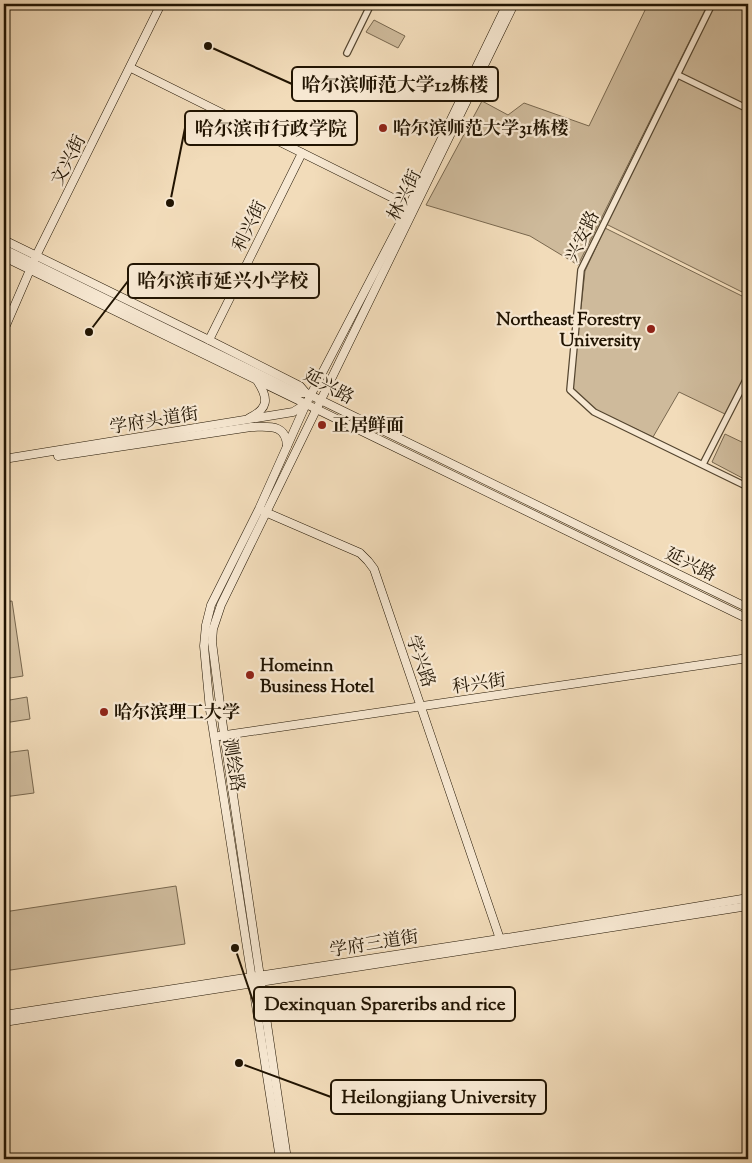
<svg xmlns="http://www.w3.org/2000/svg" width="752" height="1163" font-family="'Sorts Mill Goudy','Noto Serif SC',serif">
  <rect width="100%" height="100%" fill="#f2dcba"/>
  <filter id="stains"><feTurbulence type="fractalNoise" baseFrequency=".004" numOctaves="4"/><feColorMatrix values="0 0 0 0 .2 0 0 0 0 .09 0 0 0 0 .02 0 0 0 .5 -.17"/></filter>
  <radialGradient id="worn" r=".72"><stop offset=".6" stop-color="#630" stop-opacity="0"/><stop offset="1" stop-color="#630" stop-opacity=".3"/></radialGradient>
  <g fill="#ceba9b" stroke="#78674e">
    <path d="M648 4H708L578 265 530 236 426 205 482 101 508 115 524 103 589 126Z"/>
    <path d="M714 4H748V107L680 74Z"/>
    <path d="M374 20 405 36 398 48 366 32Z"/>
    <path d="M679 78 748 112V295L606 224Z"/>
    <path d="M605 228 748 299V370L725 414 679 392 653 437 596 410 572 390 585 271Z"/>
    <path d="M725 434 748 445V481L712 462Z"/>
    <path d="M12 601 23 676 4 679V602Z"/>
    <path d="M27 697 30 719 4 723V701Z"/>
    <path d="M28 750 34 793 4 797V753Z"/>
    <path d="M176 886 185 944 4 971V912Z"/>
  </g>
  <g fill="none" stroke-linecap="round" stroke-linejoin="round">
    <defs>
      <g id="street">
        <path d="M712 4 581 270 570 390 594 412 748 487"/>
        <path d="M347 53 371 4"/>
        <path d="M678 75 748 109"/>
        <path d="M703 464 748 376"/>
      </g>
      <g id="secondary">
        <path d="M131 68 409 206"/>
        <path d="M4 240 209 340 300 386 306 393 748 608"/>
        <path d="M4 249 298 393H306"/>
        <path d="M4 257 748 619"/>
        <path d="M4 330 36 256 161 4"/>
        <path d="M209 340 302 153"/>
        <path d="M249 418C268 409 269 399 258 382"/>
        <path d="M58 456 251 427C268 427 286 423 287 446"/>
        <path d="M4 459 293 412 306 404"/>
        <path d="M263 511 360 553 368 561 374 569 501 942"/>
        <path d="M219 736 748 658"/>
        <path d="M4 1015 532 934 748 898"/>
        <path d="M4 1022 748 906"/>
        <path d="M280 1159 210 710 204 646 206 625 211 605 259 509 306 404 409 206 507 4"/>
        <path d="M287 1159 223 727 212 642 213 629 221 605 514 4"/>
      </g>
    </defs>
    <use href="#street" stroke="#554630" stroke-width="8"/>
    <use href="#secondary" stroke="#211402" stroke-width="9"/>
    <use href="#street" stroke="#f7e8d2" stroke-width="5.5"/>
    <use href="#secondary" stroke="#f7e8d2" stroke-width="8"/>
  </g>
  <g fill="#8f2418" stroke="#f7e8d2" stroke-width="2">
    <circle cx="383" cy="128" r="5"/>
    <circle cx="651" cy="329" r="5"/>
    <circle cx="322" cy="425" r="5"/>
    <circle cx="250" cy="675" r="5"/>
    <circle cx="104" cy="712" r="5"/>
  </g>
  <g text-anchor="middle" stroke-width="4.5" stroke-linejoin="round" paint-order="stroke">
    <g font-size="18" font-weight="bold" fill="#211402" stroke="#f7e8d2" text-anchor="start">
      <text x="393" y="134">哈尔滨师范大学31栋楼</text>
      <text x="641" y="325" text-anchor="end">Northeast Forestry<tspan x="641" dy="21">University</tspan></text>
      <text x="332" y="431">正居鲜面</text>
      <text x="260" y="671">Homeinn<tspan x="260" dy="21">Business Hotel</tspan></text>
      <text x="114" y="718">哈尔滨理工大学</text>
    </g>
    <g font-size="18" fill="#211402" stroke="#f7e8d2">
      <text transform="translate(68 160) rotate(-63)" y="6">文兴街</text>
      <text transform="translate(404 195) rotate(-64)" y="6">林兴街</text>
      <text transform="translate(249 226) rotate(-64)" y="6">利兴街</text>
      <text transform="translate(582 236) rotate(-64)" y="6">兴安路</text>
      <text transform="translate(329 386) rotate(29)" y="6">延兴路</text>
      <text transform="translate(154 420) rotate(-9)" y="6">学府头道街</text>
      <text transform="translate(691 564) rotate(26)" y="6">延兴路</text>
      <text transform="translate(421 661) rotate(71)" y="6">学兴路</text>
      <text transform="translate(479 683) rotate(-8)" y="6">科兴街</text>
      <text transform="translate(234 765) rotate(81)" y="6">测绘路</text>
      <text transform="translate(374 943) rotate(-9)" y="6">学府三道街</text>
    </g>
  </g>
  <path fill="none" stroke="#211402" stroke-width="2" d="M208 46L292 84M170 203L185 128M89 332L128 281M235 948L254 1004M239 1063L331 1097"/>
  <g fill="#211402" stroke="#f7e8d2" stroke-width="2">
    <circle cx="208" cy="46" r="5"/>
    <circle cx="170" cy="203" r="5"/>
    <circle cx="89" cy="332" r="5"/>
    <circle cx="235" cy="948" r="5"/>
    <circle cx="239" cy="1063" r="5"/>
  </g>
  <g fill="#f7e8d2" stroke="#211402" stroke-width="2">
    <rect x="292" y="67" width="206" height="34" rx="5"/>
    <rect x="185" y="111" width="172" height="34" rx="5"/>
    <rect x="128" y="264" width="191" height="34" rx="5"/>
    <rect x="254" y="987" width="261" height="34" rx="5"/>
    <rect x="331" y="1080" width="215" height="34" rx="5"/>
  </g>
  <g font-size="19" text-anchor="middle" font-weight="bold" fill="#211402">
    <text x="395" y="91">哈尔滨师范大学12栋楼</text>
    <text x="271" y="135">哈尔滨市行政学院</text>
    <text x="223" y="287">哈尔滨市延兴小学校</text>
    <text x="385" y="1010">Dexinquan Spareribs and rice</text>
    <text x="439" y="1103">Heilongjiang University</text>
  </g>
  <rect width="752" height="1163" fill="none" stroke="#f2dcba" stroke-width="20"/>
  <rect x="5" y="5" width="742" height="1153" fill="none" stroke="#211402" stroke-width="2.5"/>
  <rect x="10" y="10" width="732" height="1143" fill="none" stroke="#211402"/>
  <rect width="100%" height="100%" filter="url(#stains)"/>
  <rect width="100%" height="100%" fill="url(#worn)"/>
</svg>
